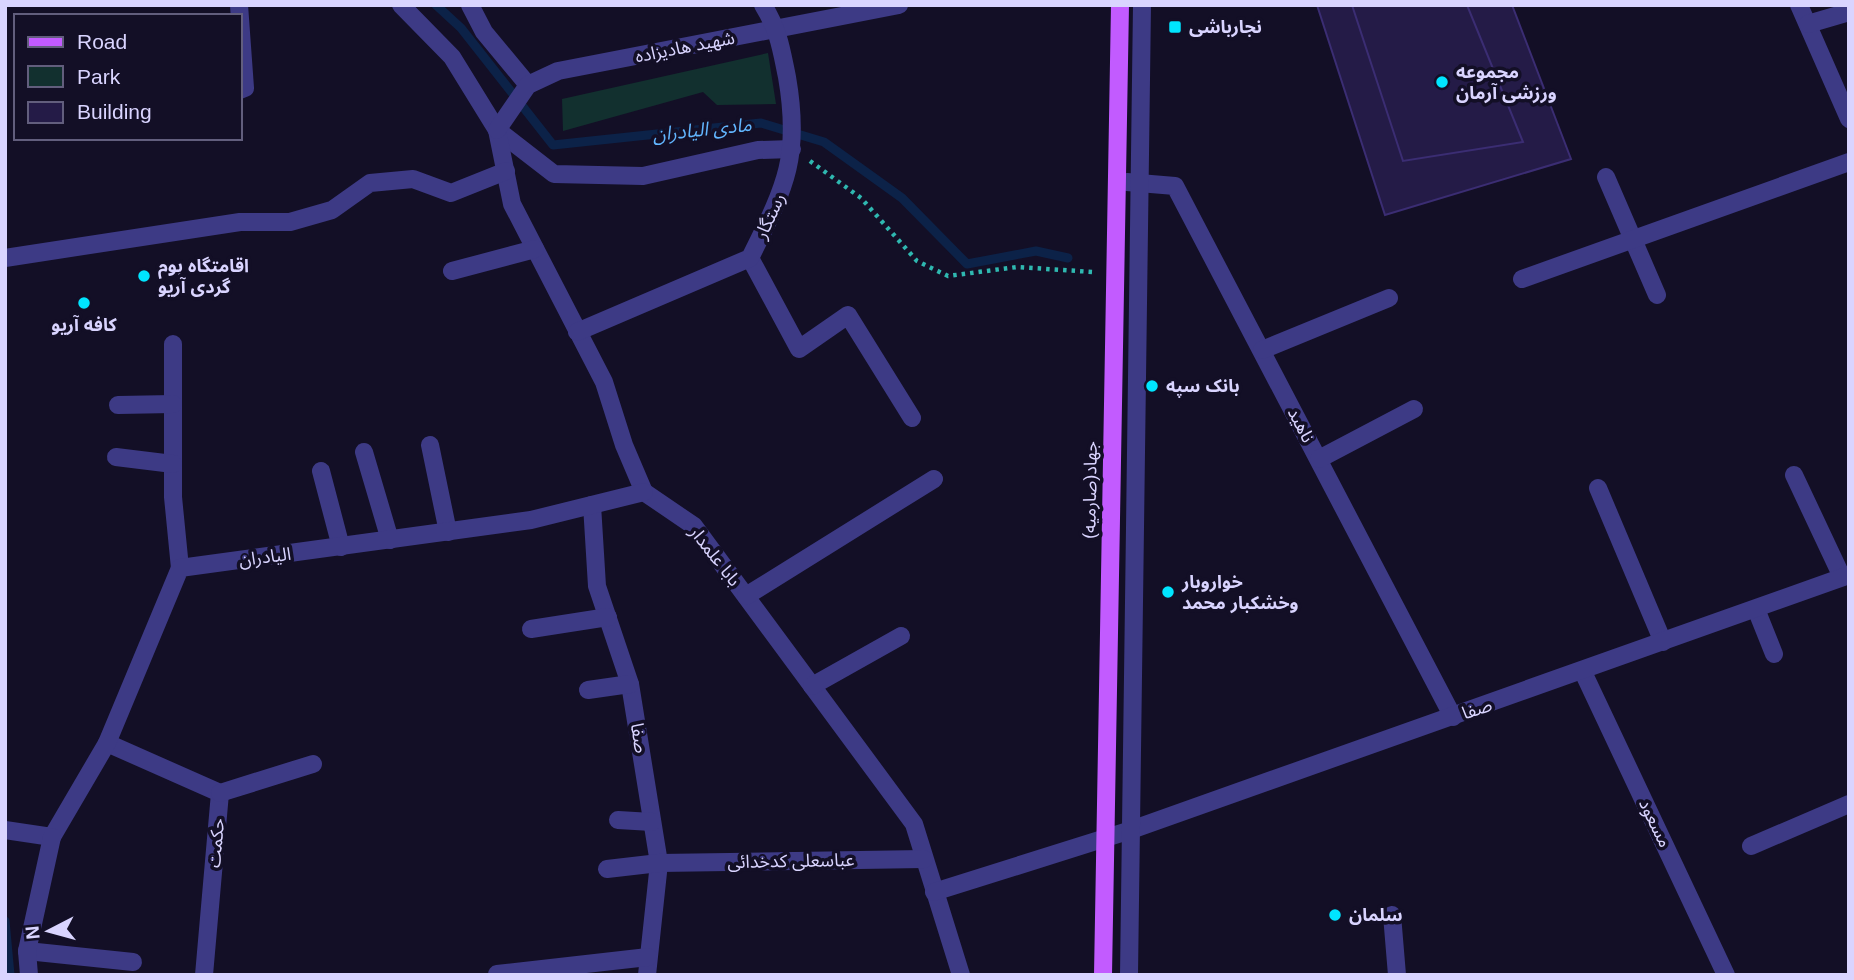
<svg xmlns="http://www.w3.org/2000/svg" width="1854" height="980" font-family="Helvetica,'Noto Sans Arabic',sans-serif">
  <rect width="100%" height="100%" fill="#130f26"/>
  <path fill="#12302f" d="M768 53 776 104 717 105 703 92 563 131 562 99Z"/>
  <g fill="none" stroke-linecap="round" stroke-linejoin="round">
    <g stroke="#0c2248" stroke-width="9">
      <path d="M436 5 461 28 553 145 761 123 824 142 902 198 967 264 1036 251 1068 258"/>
      <path d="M5 921 10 975"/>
    </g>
  </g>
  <g fill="#241b47" stroke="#3b2d73" stroke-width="2">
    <path d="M1317 5H1512L1571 159 1385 215Z"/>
    <path d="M1352 5H1467L1523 142 1403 161Z"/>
  </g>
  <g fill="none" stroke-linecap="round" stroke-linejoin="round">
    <path stroke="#2fb8b0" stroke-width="4.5" stroke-dasharray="3.5 5" stroke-linecap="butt" d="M810 161 861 198 917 261 948 276 1017 267 1093 272"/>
    <g stroke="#3d3a85" stroke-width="18">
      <path d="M239 5 245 88 240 90"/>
      <path d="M401 5 452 57 497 130 554 174 643 176 758 150 792 149"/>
      <path d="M470 5 484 32 528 85"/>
      <path d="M1799 5 1849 119"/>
      <path d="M1808 24 1849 12"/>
      <path d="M497 130 512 204 604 382 624 445 644 492 694 526 914 824 961 975"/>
      <path d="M497 130 528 85 558 71 899 5"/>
      <path d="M1606 177 1657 295"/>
      <path d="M1127 182 1175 186 1453 717"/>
      <path d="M5 258 240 222H290L332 210 370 183 413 179 451 193 506 171"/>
      <path d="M750 258 799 349 848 315 912 418"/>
      <path d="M452 271 535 249"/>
      <path d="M1522 279 1849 162"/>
      <path d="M577 332 750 258C785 187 801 158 787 77 781 48 779 31 763 5"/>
      <path d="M173 344V497L180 568"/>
      <path d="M1262 350 1389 298"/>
      <path d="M118 405 173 404"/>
      <path d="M430 445 448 532"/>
      <path d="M364 452 390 540"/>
      <path d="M116 457 173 464"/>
      <path d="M1319 459 1414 409"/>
      <path d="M321 471 341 547"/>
      <path d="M1794 475 1842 577"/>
      <path d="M1598 488 1663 642"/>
      <path d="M592 505 597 586 630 684 659 863 647 975"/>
      <path d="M746 596 934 479"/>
      <path d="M1756 609 1774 654"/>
      <path d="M531 629 608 617"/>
      <path d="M1583 672 1726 975"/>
      <path d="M812 686 901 636"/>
      <path d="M588 690 630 684"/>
      <path d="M107 743 220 793 204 975"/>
      <path d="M220 793 313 764"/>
      <path d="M618 820 652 822"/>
      <path d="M5 830 52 837 107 743 180 568 531 520 644 492"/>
      <path d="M1751 846 1849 804"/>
      <path d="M607 869 659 863 924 859"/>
      <path d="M934 892 1131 830 1849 575"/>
      <path d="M1392 915 1397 975"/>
      <path d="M27 951 133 962"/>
      <path d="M497 974 648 957"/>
      <path d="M29 975 27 951 52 837"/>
      <path d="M1129 975 1142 5"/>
    </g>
    <path stroke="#c25bff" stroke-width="18" d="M1103 975 1120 5"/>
  </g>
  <g fill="#00e5ff" stroke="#130f26" stroke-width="2.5">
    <rect x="1168" y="20" width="14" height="14" rx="3.5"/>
    <circle cx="1442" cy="82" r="7"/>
    <circle cx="144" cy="276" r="7"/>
    <circle cx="84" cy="303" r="7"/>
    <circle cx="1152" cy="386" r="7"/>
    <circle cx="1168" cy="592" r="7"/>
    <circle cx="1335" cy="915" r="7"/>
  </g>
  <g text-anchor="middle" stroke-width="7" stroke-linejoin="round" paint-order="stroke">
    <g font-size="18" font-weight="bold" fill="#d9d4ff" stroke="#130f26" text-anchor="start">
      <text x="1189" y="33">نجارباشی</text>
      <text x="1456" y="78">مجموعه<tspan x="1456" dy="21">ورزشی آرمان</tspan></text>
      <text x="158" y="272">اقامتگاه بوم<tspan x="158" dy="21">گردی آریو</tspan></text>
      <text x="84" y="331" text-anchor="middle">کافه آریو</text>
      <text x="1166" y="392">بانک سپه</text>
      <text x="1182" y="588">خواروبار<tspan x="1182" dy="21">وخشکبار محمد</tspan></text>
      <text x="1349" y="921">سلمان</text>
    </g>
    <g font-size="18" fill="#d9d4ff" stroke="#130f26">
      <text transform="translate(685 47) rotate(-11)" y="6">شهید هادیزاده</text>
      <text transform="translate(770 216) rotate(-65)" y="6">رستگار</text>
      <text transform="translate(1301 425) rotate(63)" y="6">ناهید</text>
      <text transform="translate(1090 490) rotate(-89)" y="6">جهاد(صارمیه)</text>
      <text transform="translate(715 556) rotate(52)" y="6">بابا علمدار</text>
      <text transform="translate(265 557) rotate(-7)" y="6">الیادران</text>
      <text transform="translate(1477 709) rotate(-19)" y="6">صفا</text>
      <text transform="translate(639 738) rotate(81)" y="6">صفا</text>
      <text transform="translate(1655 823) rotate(64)" y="6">مسعود</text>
      <text transform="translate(216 843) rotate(-85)" y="6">حکمت</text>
      <text transform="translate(791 861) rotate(-1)" y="6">عباسعلی کدخدائی</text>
    </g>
    <g font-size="19" font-style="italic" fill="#62b6ff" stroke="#130f26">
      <text transform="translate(702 129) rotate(-6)" y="7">مادی الیادران</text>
    </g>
  </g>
  <rect width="1854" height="980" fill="none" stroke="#d9d4ff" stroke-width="14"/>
  <rect x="14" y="14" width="228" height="126" fill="#130f26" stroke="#625e7d" stroke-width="2"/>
  <rect x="28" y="37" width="35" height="10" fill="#c25bff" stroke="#625e7d" stroke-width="2"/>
  <text x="77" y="49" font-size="21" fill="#d9d4ff">Road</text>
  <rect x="28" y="66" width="35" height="21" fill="#12302f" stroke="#625e7d" stroke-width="2"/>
  <text x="77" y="84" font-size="21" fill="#d9d4ff">Park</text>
  <rect x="28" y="102" width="35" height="21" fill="#241b47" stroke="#625e7d" stroke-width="2"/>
  <text x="77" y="119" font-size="21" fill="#d9d4ff">Building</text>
  <g transform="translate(49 931) rotate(264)" stroke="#130f26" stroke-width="5" paint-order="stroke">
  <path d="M0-5L12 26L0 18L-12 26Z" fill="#d9d4ff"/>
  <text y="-10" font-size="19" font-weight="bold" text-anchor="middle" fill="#d9d4ff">N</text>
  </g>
</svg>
